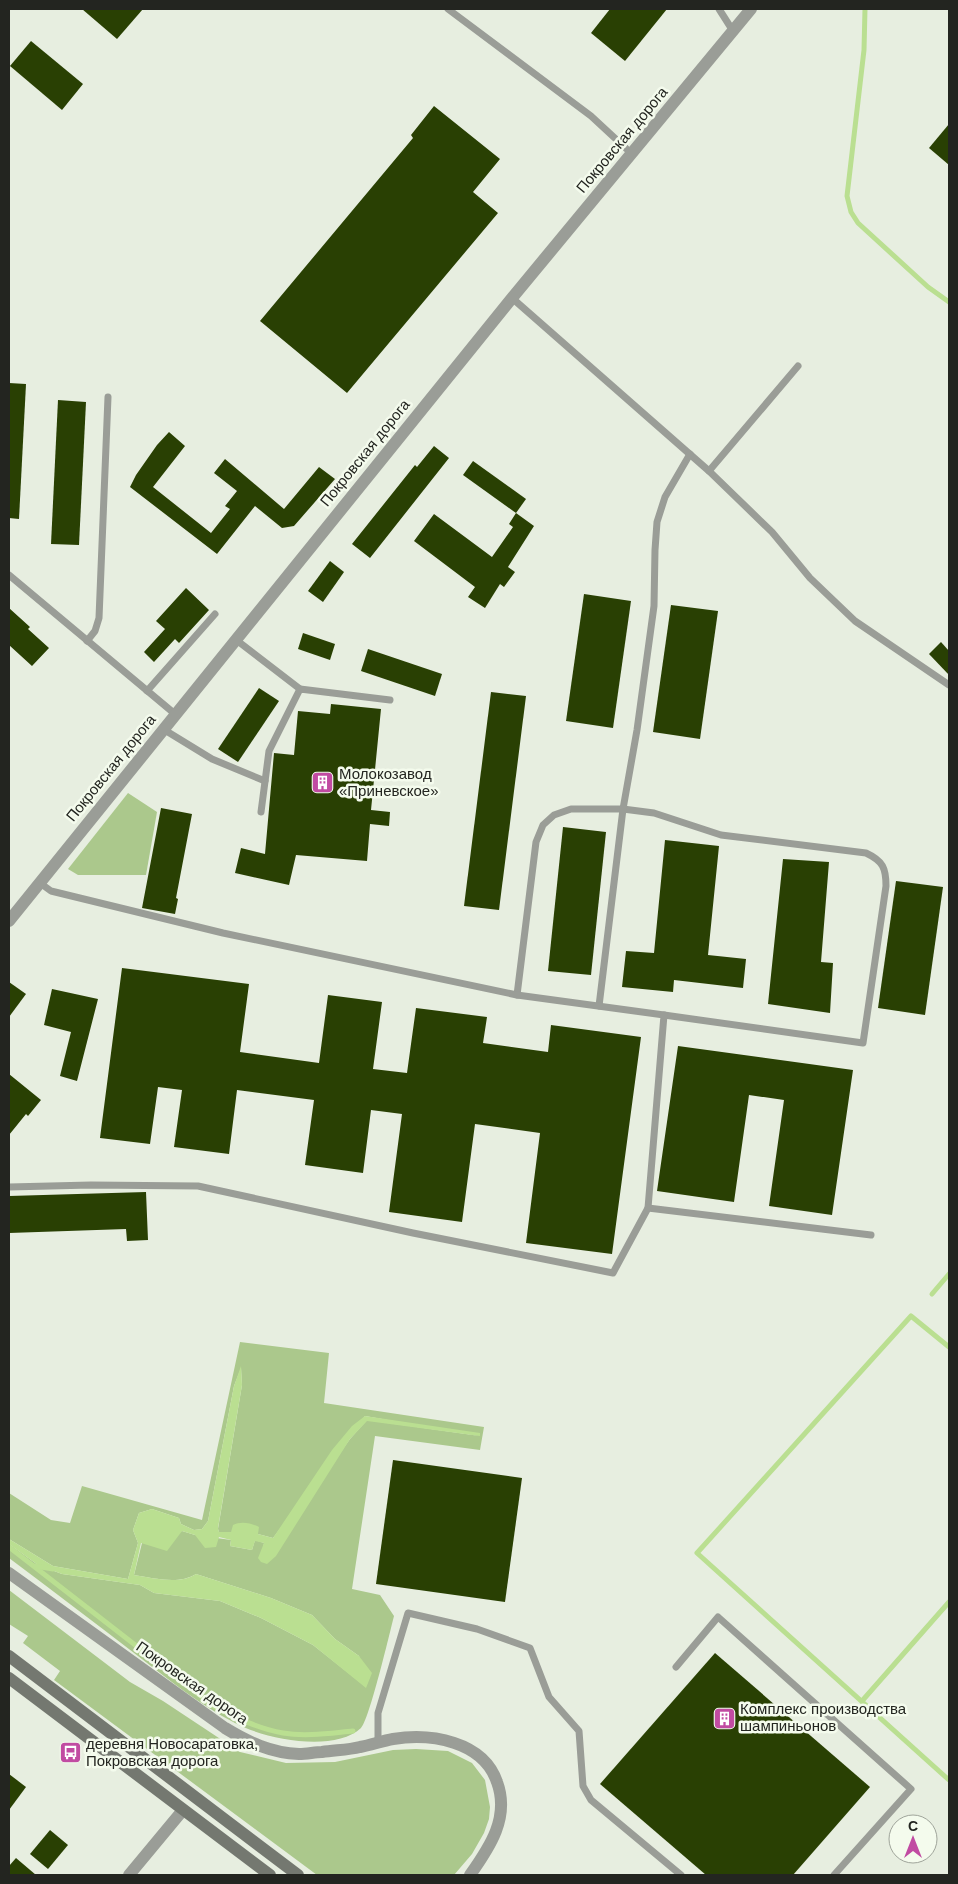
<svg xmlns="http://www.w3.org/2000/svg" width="958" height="1884" font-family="Arial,sans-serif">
  <rect width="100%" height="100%" fill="#e7eee0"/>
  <g fill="#abc88c">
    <path d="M128 793 157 812 146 875H78L68 869Z"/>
    <path d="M240 1342 329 1353 324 1403 484 1427 480 1450 375 1436 352 1589 380 1595 394 1616C390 1632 369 1721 361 1728 334 1753 264 1739 235 1723 200 1705 169 1680 138 1656 95 1623 52 1590 9 1558V1544L38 1565 62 1574 140 1585 154 1593 220 1601 261 1618 313 1645 366 1687 359 1656 335 1639 312 1615 271 1598 196 1574C179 1585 153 1578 134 1575L142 1543 182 1531 195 1535 231 1540 230 1546 252 1550 255 1540 264 1543 261 1562 350 1439 367 1420 480 1436 365 1416 273 1538 258 1534 219 1532 218 1529 242 1385 241 1368 234 1386 208 1521 202 1529 194 1530 181 1524 179 1518 152 1509 139 1513 133 1530 138 1543 128 1579 53 1566 9 1539V1493L51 1520 70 1523 82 1486 202 1520Z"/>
    <path d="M9 1590 130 1682 163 1701 240 1752 286 1763 335 1762 393 1750 416 1749 448 1751 472 1763 485 1780 490 1807 489 1819 484 1833 472 1854 454 1875H317L54 1680 60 1671 23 1643 28 1636 9 1624Z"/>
  </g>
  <path fill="#badf91" d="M241 1366 242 1385 218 1528 219 1532H231L233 1525C241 1521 251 1523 259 1527L258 1534 273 1538 332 1450 352 1426 365 1416 480 1433V1436L367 1421 350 1439 276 1556 267 1564 261 1562 258 1558 264 1543 255 1541 252 1550 230 1546 231 1540 219 1537 216 1547 205 1548 195 1535 182 1531 167 1551 141 1543 134 1575C153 1578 180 1585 196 1574L271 1598 312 1615 335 1639 359 1656 372 1673 366 1688 313 1645 261 1618 220 1601 154 1593 140 1585 62 1574 38 1565 9 1544V1539L53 1566 128 1579 138 1543 133 1530 139 1513 152 1509 179 1518 181 1524 194 1530 202 1529 208 1521 234 1386Z"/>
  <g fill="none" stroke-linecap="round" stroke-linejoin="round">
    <g stroke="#badf91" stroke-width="5">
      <path d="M865 9 864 50 847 196 851 212 858 223 928 287 949 302"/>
      <path d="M932 1294 949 1274"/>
      <path d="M949 1347 911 1316 697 1553 949 1780"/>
      <path d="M9 1547 215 1707C237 1718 259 1729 283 1733 306 1737 331 1733 353 1731"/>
      <path d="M35 1566 53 1569"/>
      <path d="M862 1701 949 1602"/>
    </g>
  </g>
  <g fill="#294003">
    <path d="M82 9H143L117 39Z"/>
    <path d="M610 9H667L625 61 591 33Z"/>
    <path d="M31 41 83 84 62 110 10 66Z"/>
    <path d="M434 106 500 159 473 192 498 213 347 393 260 321 413 138 411 135Z"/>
    <path d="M949 124V165L929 148Z"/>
    <path d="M9 383 26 384 19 519 9 518Z"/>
    <path d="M58 400 86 402 79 545 51 544Z"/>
    <path d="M169 432 185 446 153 487 211 533 230 509 225 506 237 491 214 473 225 459 284 509 319 467 335 479 294 526 282 528 255 506 217 554 130 487 136 475 157 445Z"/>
    <path d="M434 446 449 458 370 558 352 544 415 465 417 467Z"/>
    <path d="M473 461 526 499 516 513 463 475Z"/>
    <path d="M516 513 534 526 508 567 515 572 504 587 500 584 485 608 468 597 475 587 414 541 434 514 492 557 513 527 509 524Z"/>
    <path d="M330 561 344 572 323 602 308 591Z"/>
    <path d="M186 588 209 610 179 643 175 639 154 662 144 652 165 629 156 621Z"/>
    <path d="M584 594 631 601 613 728 566 721Z"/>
    <path d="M671 605 718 611 700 739 653 732Z"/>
    <path d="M9 608 30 627 28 629 49 648 32 666 9 645Z"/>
    <path d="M303 633 335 644 330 660 298 649Z"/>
    <path d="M941 642 949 651V675L929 654Z"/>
    <path d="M368 649 442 674 435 696 361 671Z"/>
    <path d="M259 688 279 701 238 762 218 749Z"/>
    <path d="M491 692 526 696 499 910 464 906Z"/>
    <path d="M331 704 381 709 371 810 390 812 389 826 370 824 367 861 296 855 289 885 235 873 241 848 265 854 274 753 294 755 298 711 330 714Z"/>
    <path d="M161 808 192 814 176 898 178 899 175 914 142 908Z"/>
    <path d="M563 827 606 832 591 975 548 971Z"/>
    <path d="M665 840 719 846 708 955 746 959 743 988 674 980 673 992 622 987 626 951 654 953Z"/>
    <path d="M783 859 829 862 821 962 833 963 830 1013 768 1004Z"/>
    <path d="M896 881 943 887 925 1015 878 1008Z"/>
    <path d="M122 968 249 984 240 1052 319 1063 328 995 382 1002 373 1069 407 1073 416 1008 487 1017 483 1043 548 1052 551 1025 641 1037 612 1254 526 1243 540 1133 475 1124 462 1222 389 1212 402 1114 371 1110 363 1173 305 1165 314 1100 237 1090 229 1154 174 1147 182 1090 158 1087 150 1144 100 1138Z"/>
    <path d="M9 982 26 994 9 1017Z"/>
    <path d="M52 989 98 999 77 1081 60 1076 71 1032 44 1025Z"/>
    <path d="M678 1046 853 1070 832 1215 769 1206 784 1100 749 1095 734 1202 657 1191Z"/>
    <path d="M9 1074 41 1100 28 1116 26 1114 9 1135Z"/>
    <path d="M146 1192 148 1240 127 1241 126 1229 9 1233V1196Z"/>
    <path d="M393 1460 522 1478 505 1602 376 1584Z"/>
    <path d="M715 1653 870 1787 793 1875H706L600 1784Z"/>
    <path d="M9 1774 26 1787 9 1810Z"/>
    <path d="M50 1830 68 1845 48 1869 30 1854Z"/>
    <path d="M16 1858 36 1875H9V1866Z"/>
  </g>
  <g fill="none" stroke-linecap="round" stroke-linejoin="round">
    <g stroke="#9a9d97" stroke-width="7">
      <path d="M448 9 591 116 632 154"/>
      <path d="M719 9 733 31"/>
      <path d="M512 298 709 471 772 532 810 578 855 621 949 685"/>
      <path d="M709 471 798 366"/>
      <path d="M9 575 175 714"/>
      <path d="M235 639 300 689"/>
      <path d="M87 641 95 631 99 618 108 397"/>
      <path d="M147 691 215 614"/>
      <path d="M163 729 212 759 265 781"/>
      <path d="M261 812 269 751 300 689 390 700"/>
      <path d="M517 995 536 842 543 825 554 815 571 809H623L654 813 721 835 866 853C883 861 886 868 886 886L863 1043 664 1015"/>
      <path d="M599 1006 623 809 637 730 654 606 655 550 657 522 665 497 690 454"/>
      <path d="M9 1187 91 1185 198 1186 413 1233 613 1273 648 1208 664 1015 517 995 223 933 51 891 40 883"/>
      <path d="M648 1208 871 1235"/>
      <path d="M676 1667 718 1617 911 1789 834 1875"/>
      <path d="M378 1742V1713L408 1613 477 1629 530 1648 549 1697 579 1731 583 1786 591 1800 681 1875"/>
    </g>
    <g stroke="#9a9d97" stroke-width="12">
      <path d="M9 921 512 298 751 9"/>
      <path d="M9 1573 225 1728C248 1742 271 1753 299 1754 307 1754 315 1752 322 1752 335 1750 348 1750 360 1747 371 1745 382 1741 393 1739 431 1733 483 1741 497 1782 510 1817 490 1847 470 1875"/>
      <path d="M129 1875 183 1810"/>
    </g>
    <g stroke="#747870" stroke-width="12">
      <path d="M9 1656 298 1875"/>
      <path d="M9 1678 270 1875"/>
    </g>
  </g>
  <defs>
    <symbol id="building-square" viewBox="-11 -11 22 22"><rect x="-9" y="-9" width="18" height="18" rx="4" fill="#c14ba2" stroke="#f4fbed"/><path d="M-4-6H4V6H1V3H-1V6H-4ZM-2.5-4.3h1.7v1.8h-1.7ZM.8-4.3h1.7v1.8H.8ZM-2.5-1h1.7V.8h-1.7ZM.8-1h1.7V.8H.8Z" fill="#fff"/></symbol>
    <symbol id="bus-square" viewBox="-11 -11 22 22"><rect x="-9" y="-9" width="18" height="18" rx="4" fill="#c14ba2" stroke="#f4fbed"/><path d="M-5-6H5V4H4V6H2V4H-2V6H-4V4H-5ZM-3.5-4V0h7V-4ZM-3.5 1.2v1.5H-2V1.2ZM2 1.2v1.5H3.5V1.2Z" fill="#fff"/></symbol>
  </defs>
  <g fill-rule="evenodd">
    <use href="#building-square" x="310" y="770" width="25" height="25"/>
    <use href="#building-square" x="712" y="1706" width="25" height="25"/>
    <use href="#bus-square" x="58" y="1740" width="25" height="25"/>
  </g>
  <g text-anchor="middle" stroke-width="5" stroke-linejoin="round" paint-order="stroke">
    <g font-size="15" fill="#232520" stroke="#f4fbed">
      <text transform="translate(622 140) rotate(-50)" y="5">Покровская дорога</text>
      <text transform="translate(365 453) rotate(-51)" y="5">Покровская дорога</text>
      <text transform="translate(111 768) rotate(-51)" y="5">Покровская дорога</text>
      <text transform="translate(192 1683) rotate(35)" y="5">Покровская дорога</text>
    </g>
    <g font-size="15" fill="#232520" stroke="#f4fbed" text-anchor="start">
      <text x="339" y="779">Молокозавод<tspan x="339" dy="17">«Приневское»</tspan></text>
      <text x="740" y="1714">Комплекс производства<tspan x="740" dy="17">шампиньонов</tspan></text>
      <text x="86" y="1749">деревня Новосаратовка,<tspan x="86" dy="17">Покровская дорога</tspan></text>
    </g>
  </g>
  <rect width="958" height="1884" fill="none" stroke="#232520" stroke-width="20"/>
  <g transform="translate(913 1839)"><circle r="24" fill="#f4fbed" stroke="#a0a59b"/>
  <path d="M0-4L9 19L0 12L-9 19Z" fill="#c14ba2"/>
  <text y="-8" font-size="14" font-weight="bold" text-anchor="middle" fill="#232520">С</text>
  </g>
</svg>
